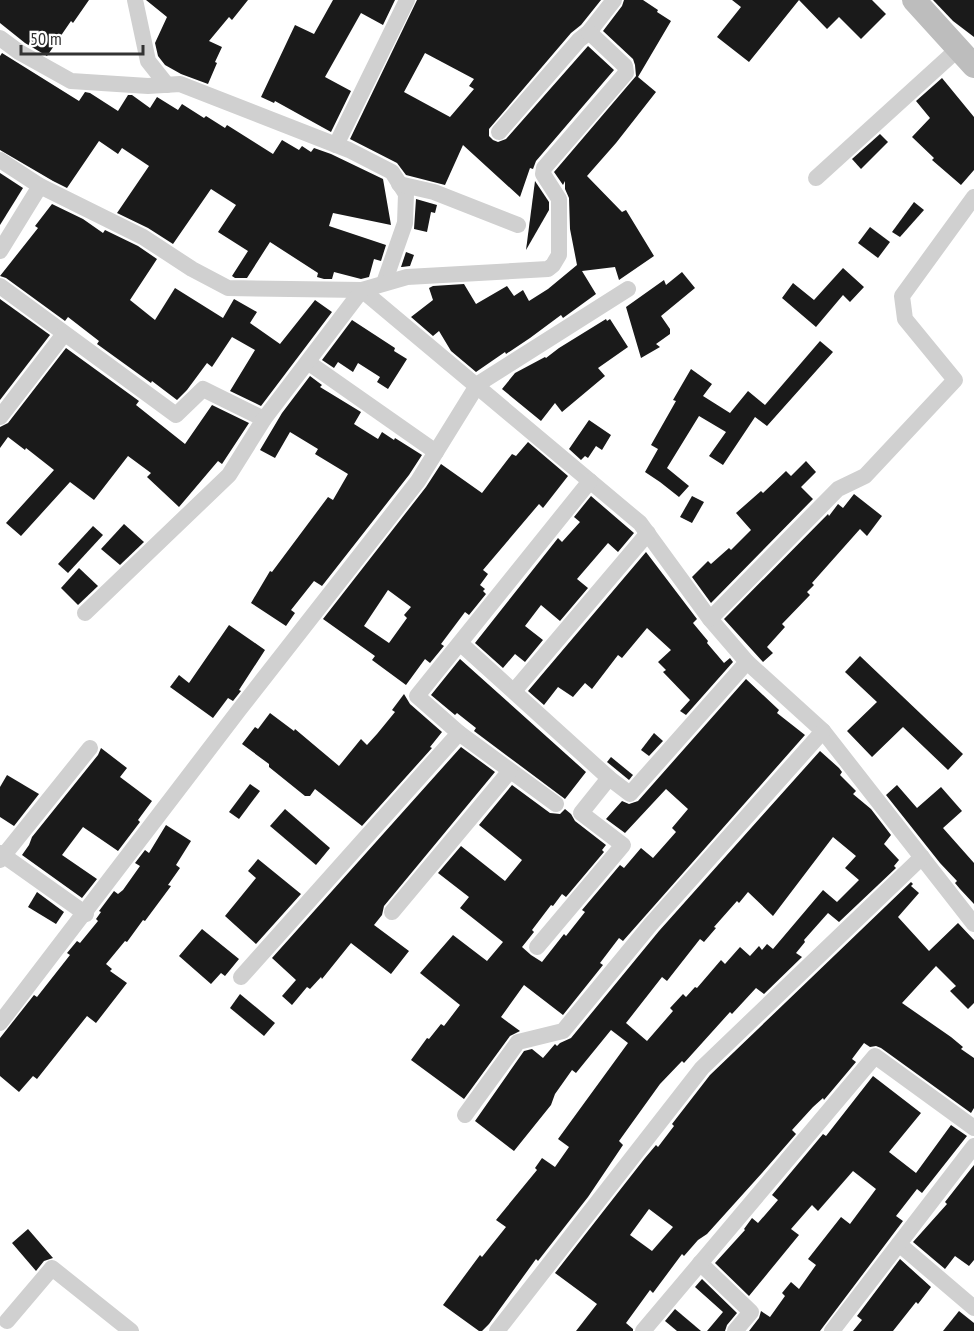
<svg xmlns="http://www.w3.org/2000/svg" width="974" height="1331" font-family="'PT Sans Narrow',sans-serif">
  <rect width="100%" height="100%" fill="#fff"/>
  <g fill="#1a1a1a" fill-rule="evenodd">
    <path d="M0 0H89L73 23 71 21 47 56 25 43 0 23Z"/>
    <path d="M146 0H248L232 20 229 17 209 41 222 47 215 62 217 63 208 84 181 74 165 65 158 56 155 43 167 17Z"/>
    <path d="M333 0H395L383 25 361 13 325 77 351 91 331 132 275 101 274 103 261 97 295 25 314 34Z"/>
    <path d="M417 0H601L581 25 571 33 489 129V136L493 140 498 142 506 139 588 46 614 70 536 161 533 169 530 168 520 197 463 145 445 185 406 175 397 163 350 139ZM425 53 474 79 469 86 474 89 450 117 404 92Z"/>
    <path d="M624 0H643L658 10 657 12 671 21 638 77 656 92 616 143 587 176 622 212 626 210 654 256 619 280 615 267 582 271 596 294 563 318 561 315 530 338 506 354 505 352 476 372 451 351 439 331 433 336 411 317 433 300 429 288 433 286 464 284 476 304 507 286 514 296 523 290 529 301 548 289 577 265 570 229 569 198 565 189V181L563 185 554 172 636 76 635 65 633 59 603 31 622 6Z"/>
    <path d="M732 0H872L886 14 861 39 839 17 827 29 799 0 749 62 717 37 741 7Z"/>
    <path d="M933 0H974V37L953 21Z"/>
    <path d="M2 53 79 101 85 92 90 93 118 111 128 95H132L150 108 157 97 178 110 182 104 204 118 206 116 225 128 227 125 273 154 282 140 299 150 302 146 311 152 314 148 331 154 383 179 391 225 333 213 329 226 386 245 381 261 374 259 369 277 361 279 334 272 332 279H324L317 277 318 273 270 242 247 278H235L232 276 248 251 218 232 236 205 211 189 173 244 148 228 117 213 149 166 122 148 118 154 99 141 67 188 53 181 0 150V56Z"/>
    <path d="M942 78 974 117V170L961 185 932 160 934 158 912 137 930 118 916 101Z"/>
    <path d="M880 134 888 142 861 169 852 159Z"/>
    <path d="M0 173 23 188 0 225Z"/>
    <path d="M535 181 549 202V210L526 250Z"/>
    <path d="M416 199 437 205 435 213 431 212 427 232 414 229Z"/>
    <path d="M914 202 924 210 900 237 892 232Z"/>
    <path d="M52 204 83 219 103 233 105 230 138 246 157 259 130 300 155 320 175 288 223 318 234 299 257 312 250 323 280 344 315 300 332 312 261 406 230 391 255 350 232 337 212 367 207 363 187 390 177 400 152 381 151 383 97 344 99 341 68 317 65 321 6 278 0 276 38 228 35 226Z"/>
    <path d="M870 227 890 242 878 258 858 243Z"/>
    <path d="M406 252 414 255 410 266 402 267H401Z"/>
    <path d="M843 268 864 287 850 302 843 295 816 327 782 298 793 283 814 300Z"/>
    <path d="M682 272 695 288 661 316 670 329V334L656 344 660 347 641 358 626 307 664 280 666 285Z"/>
    <path d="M0 299 50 335 0 400Z"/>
    <path d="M606 319 607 321 610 319 628 347 598 368 605 376 562 412 555 403 541 421 502 389 515 373 545 357 546 358 559 348Z"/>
    <path d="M352 320 395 348 394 351 407 359 388 389 377 382 380 377 358 363 353 372 338 362 334 368 322 360Z"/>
    <path d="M820 341 833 352 767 426 755 417 723 465 709 456 726 432 699 416 667 468 689 486 679 497 660 482 645 472 658 449 651 445 676 401 673 400 691 369 712 384 703 396 730 413 748 391 765 405Z"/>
    <path d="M66 348 139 401 136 405 185 444 212 405 249 423 222 464 218 461 179 507 147 477 151 473 128 456 94 500 70 482 21 536 6 523 54 470 26 448 25 450 8 437 0 448V427L8 423Z"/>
    <path d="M310 376 322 385 320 387 361 412 354 424 378 439 382 432 394 440 395 438 422 455 409 475 322 586 314 581 291 610 295 613 286 626 251 603 270 571 272 572 328 497 333 500 348 474 315 454 318 449 290 432 275 458 260 450 282 413Z"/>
    <path d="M589 420 611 435 602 450 596 446 588 458 585 456 581 460 569 449Z"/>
    <path d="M528 442 568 476 543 508 539 504 483 570 488 574 480 585 485 589 483 591 486 594 469 615 465 612 441 644 444 646 430 663 425 659 406 685 372 660 375 656 323 619 426 487 441 464 482 493 512 454 516 456ZM388 590 411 607 404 615 407 618 389 643 364 626Z"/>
    <path d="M806 461 816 472 801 487 813 499 711 603 692 577 708 561 711 564 729 548 731 550 751 530 736 513 761 491 763 493 786 471 791 476Z"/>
    <path d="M854 494 882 516 867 536 860 529 812 583 814 585 807 592 810 595 782 624 785 627 767 647 773 653 763 662 724 619 828 514 829 516 838 504 843 508Z"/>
    <path d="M591 496 634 533 618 552 608 543 577 579 588 588 560 621 541 605 525 626 543 640 525 662 515 654 503 668 475 643 558 538 562 542 580 522 574 517Z"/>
    <path d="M692 496 704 502 692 523 680 517Z"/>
    <path d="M124 524 144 542 120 565 101 549Z"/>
    <path d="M93 526 103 535 68 573 58 564Z"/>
    <path d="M646 552 697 619 693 623 708 641 707 643 724 663 730 658 733 662 686 715 680 711 690 700 663 672 666 670 658 662 671 650 647 628 622 658 618 655 592 689 585 683 573 697 558 687 544 705 528 691Z"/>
    <path d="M79 568 98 586 78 605 61 588Z"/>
    <path d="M229 625 265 650 239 690 241 691 233 701 228 698 213 718 170 687 179 675 189 683Z"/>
    <path d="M860 656 963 754 948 770 903 727 872 757 847 731 877 702 845 672Z"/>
    <path d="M460 659 586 772 565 799 474 731 476 728 457 713 455 715 431 695Z"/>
    <path d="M746 679 779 710 777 713 805 735 623 941 619 938 600 963 603 965 563 1015 524 985 501 1017 520 1031 510 1036 464 1099 411 1060 427 1038 429 1039 441 1024 444 1026 460 1005 420 973 453 935 487 961 503 942 460 908 469 897 438 873 461 846 505 881 522 860 479 825 512 785 550 813 560 814 565 809 571 814 575 821 606 845 602 850 604 852 566 897 562 894 553 906 551 905 532 930 534 932 522 947 531 955 542 962 564 934 566 936 585 912 582 910 620 865 624 868 641 848 653 858 676 832 672 828 688 809 666 789 625 833 606 819 622 801 629 804 638 801Z"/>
    <path d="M404 694 410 704 442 732 430 747 432 748 362 826 315 789 310 796H305L269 767V764L242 744 255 727 258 729 270 713 294 731 295 729 339 766 361 739 367 745 377 734 395 712 392 710Z"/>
    <path d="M654 733 663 741 649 756 641 750Z"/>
    <path d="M461 747 495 772 384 906 382 915 374 925 409 951 391 974 351 943 322 979 321 977 310 989 307 987 292 1005 282 996 296 980 272 958Z"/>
    <path d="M101 748 127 768 120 777 152 801 138 820 140 822 118 851 83 827 62 855 97 879 82 898 22 855 29 845 32 837 98 755Z"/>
    <path d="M820 751 839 768 842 772 840 775 856 791 853 794 871 809 891 835 884 844 899 860 894 866 896 868 839 922 828 913 804 940 805 942 796 953 802 957 764 994 756 988 732 1014 730 1012 684 1063 682 1061 660 1084 619 1141 623 1145 588 1197 538 1261 536 1259 489 1324 482 1331H479L443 1305 480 1255 482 1257 506 1227 496 1220 537 1170 535 1168 542 1158 555 1167 569 1147 558 1139 628 1043 611 1030 576 1073 572 1070 555 1094 551 1105 514 1151 475 1121 524 1051 532 1049 543 1058 555 1044 557 1046 560 1043 571 1038 659 931ZM833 837 856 856 845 868 859 880 837 902 823 890 773 949 767 944 762 950 759 946 750 956 740 947 725 964 721 960 697 988 695 987 686 997 683 994 670 1008 673 1011 647 1041 626 1023 662 977 667 981 700 939 704 942 716 928 714 927 737 901 739 903 748 892 773 916Z"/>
    <path d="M611 757 633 775 629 780 607 762Z"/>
    <path d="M7 775 39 794 14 826 0 817V787Z"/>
    <path d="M250 784 260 791 239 819 229 812Z"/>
    <path d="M897 785 917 808 941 787 962 811 943 828 974 863V904L960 889 955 883 957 881 940 863 886 795Z"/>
    <path d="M285 809 330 848 316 865 270 826Z"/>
    <path d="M166 825 191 841 176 865 180 868 168 885 171 886 145 921 143 920 127 942 125 941 106 964 112 969 110 971 127 983 96 1023 87 1016 37 1079 33 1076 19 1092 0 1076V1038L34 995 37 997 70 955 67 953 77 941 80 943 98 921 96 919 101 912 99 911 114 891 118 894 123 890 140 866 135 863 145 850 149 853Z"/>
    <path d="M258 859 301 894 256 944 225 916 256 878 248 871Z"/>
    <path d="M911 882 913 884 911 886 919 893 898 917 929 951 958 923 974 940V1003L968 1009 950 991 956 986 936 966 902 1003 951 1037 963 1047 961 1049 974 1058V1108L971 1113 881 1048 876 1046 870 1047 864 1043 852 1059 856 1062 824 1100 823 1098 813 1107 792 1130 796 1134 762 1173 707 1234 698 1240 684 1256 682 1254 653 1293 650 1290 626 1323 633 1329V1331H576L597 1304 555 1273 645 1158 656 1145 658 1147 674 1126 672 1124 710 1075ZM649 1209 673 1227 652 1251 630 1235Z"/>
    <path d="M37 892 64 912 56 924 28 907Z"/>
    <path d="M202 929 239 959 225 976 221 973 211 984 179 956Z"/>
    <path d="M240 994 275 1023 264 1036 230 1008Z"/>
    <path d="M873 1076 921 1113 889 1152 916 1173 951 1125 967 1136 922 1193 917 1189 896 1216 903 1221 820 1331H749L759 1318 761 1311 770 1317 785 1296 782 1293 791 1282 799 1289 816 1265 808 1259 841 1217 850 1224 876 1189 853 1171 818 1211 812 1205 791 1229 799 1235 749 1296 715 1263 745 1230 744 1229 752 1218 758 1223 778 1200 772 1195 823 1134 826 1136Z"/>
    <path d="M974 1165V1260L969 1266 955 1256 945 1269 913 1242 947 1204 945 1202Z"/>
    <path d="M28 1229 53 1258 44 1261 36 1271 12 1243Z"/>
    <path d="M900 1259 931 1287 918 1304 916 1302 893 1331H853L862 1320 857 1316Z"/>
    <path d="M702 1279 737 1313 727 1325 725 1331H707L723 1312 695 1287Z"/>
    <path d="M675 1309 701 1331H677L665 1321Z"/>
    <path d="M959 1311 974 1323V1331H943Z"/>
  </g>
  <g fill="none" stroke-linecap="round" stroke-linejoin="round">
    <g stroke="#d0d0d0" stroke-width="16">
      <path d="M135 0 148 61 167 85"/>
      <path d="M0 38 19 52 71 81 148 86 180 84 349 150 392 172 406 194 405 223 384 283"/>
      <path d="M499 132 579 40 589 32 614 0"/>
      <path d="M336 145 407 0"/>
      <path d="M0 160 40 186 143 237 192 269 228 288 362 290 407 277 548 269 553 265 559 255V199L543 174 544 168 626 73 625 66 589 32"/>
      <path d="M816 178 958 49"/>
      <path d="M399 184 434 192 518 225"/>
      <path d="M0 251 40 186"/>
      <path d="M0 286 176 415 203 389 264 419"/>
      <path d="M362 290 640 523 710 619 747 662 823 731 974 924"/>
      <path d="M309 363 436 452"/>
      <path d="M0 417 64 334"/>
      <path d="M85 613 229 475 264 419 362 290"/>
      <path d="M710 619 838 489 865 476 955 380 905 319 902 296 974 197"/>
      <path d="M460 643 609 778 630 794 747 662"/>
      <path d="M514 691 648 533"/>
      <path d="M556 804 459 733 417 696 590 481"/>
      <path d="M0 853 86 914"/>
      <path d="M0 860 90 748"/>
      <path d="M392 912 510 771"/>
      <path d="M537 947 623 845 581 813 609 778"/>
      <path d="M241 977 459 733"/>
      <path d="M0 1023 239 710 418 481 478 384 628 289"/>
      <path d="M465 1115 518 1042 563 1031 651 924 823 731"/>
      <path d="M899 1244 974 1308"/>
      <path d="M700 1263 751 1312 735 1331"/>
      <path d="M7 1321 52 1268 131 1331"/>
      <path d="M497 1331 702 1068 922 857"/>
      <path d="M643 1331 875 1056 974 1128"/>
      <path d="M832 1331 974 1146"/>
    </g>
    <path stroke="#bdbdbd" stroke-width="24" d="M914 0 974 66"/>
  </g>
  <path d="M21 45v9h122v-9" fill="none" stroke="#333333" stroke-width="3"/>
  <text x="30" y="45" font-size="18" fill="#333333" stroke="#ffffff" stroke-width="4.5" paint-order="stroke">50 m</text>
</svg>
